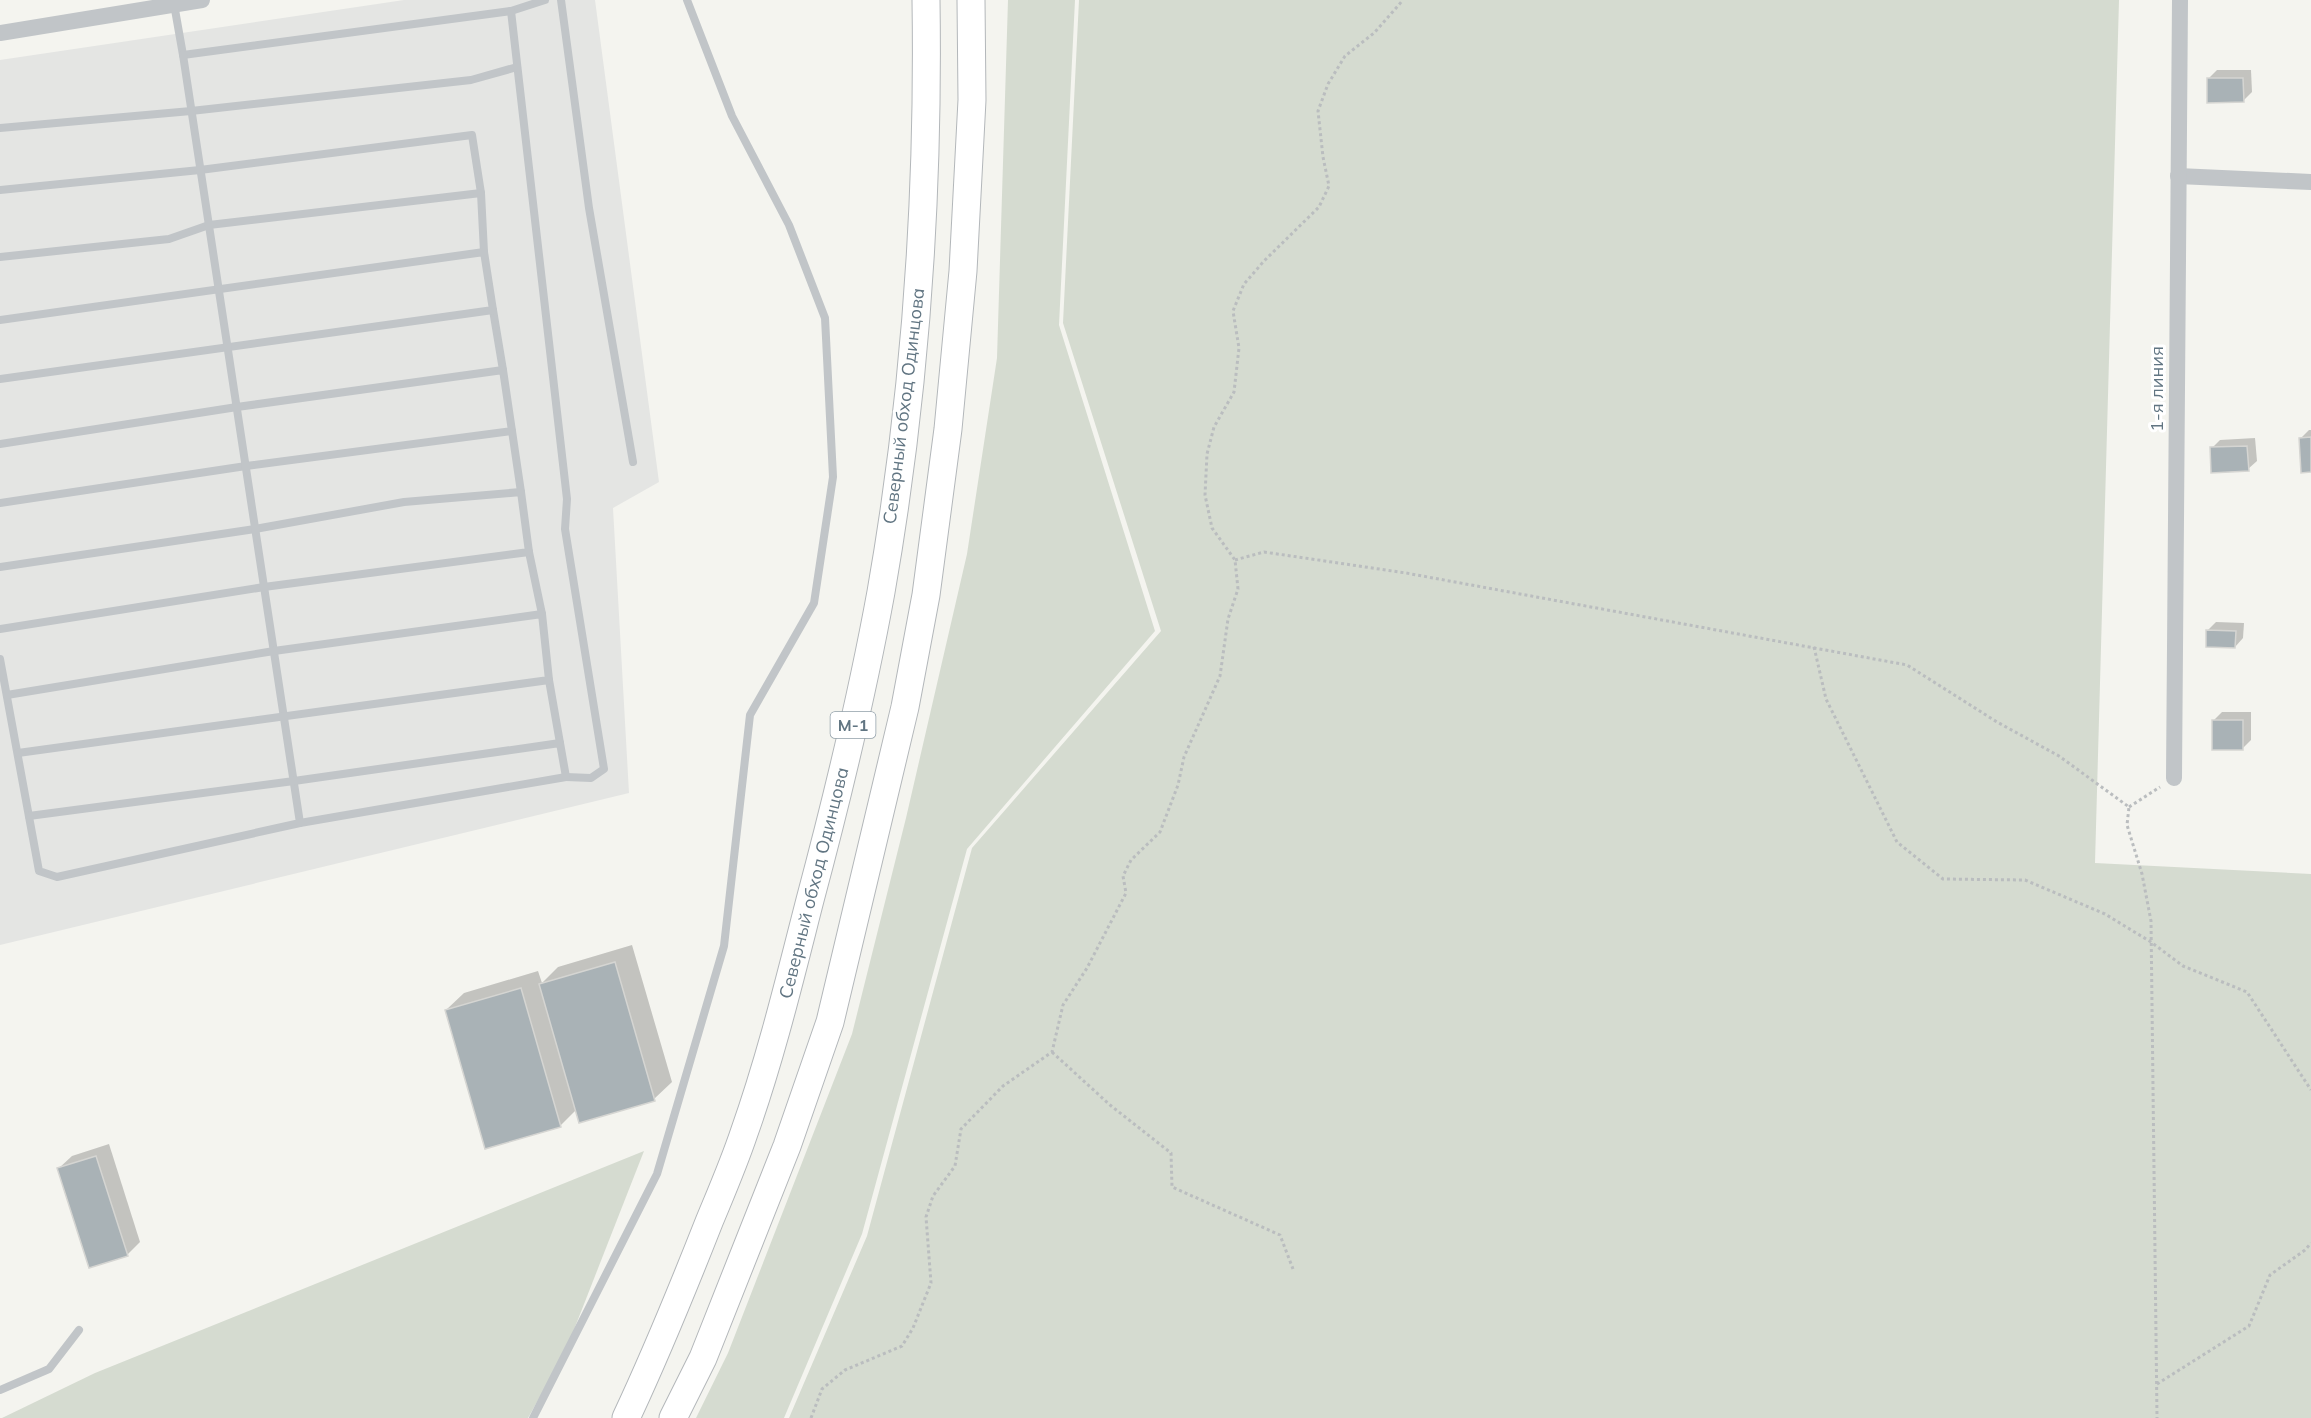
<svg xmlns="http://www.w3.org/2000/svg" width="2311" height="1418" font-family="Mulish,sans-serif">
  <rect width="100%" height="100%" fill="#f4f4ef"/>
  <path fill="#e4e5e3" d="M404 0H595L659 482 613 508 629 793 0 945V60Z"/>
  <g fill="#d5dbd0">
    <path d="M1008 0H1075L1059 325 1155 631 967 849 862 1234 784 1418H696L728 1353 852 1034 906 818 967 554 997 358Z"/>
    <path d="M1079 0H2119L2095 863 2311 874V1418H789L867 1236 972 848 1161 631 1063 323Z"/>
    <path d="M644 1151 566 1350 528 1418H2L95 1373Z"/>
  </g>
  <g fill="#0003">
    <path d="M2217 70H2251L2252 92 2243 101 2208 79Z"/>
    <path d="M2309 430H2311V471L2300 439Z"/>
    <path d="M2255 438 2257 461 2248 469 2212 448 2220 440Z"/>
    <path d="M2216 622 2244 623 2243 638 2235 647 2208 630Z"/>
    <path d="M2222 712H2251V740L2242 749 2214 720Z"/>
    <path d="M632 945 672 1082 654 1099 577 1109 560 1126 446 1010 464 993 538 971 542 983 558 967Z"/>
    <path d="M109 1144 140 1242 127 1255 58 1169 72 1156Z"/>
  </g>
  <g fill="#a9b2b6" stroke="#d5d5d2" stroke-width="1.5">
    <path d="M2207 78H2243L2244 102 2207 103Z"/>
    <path d="M2311 437V472L2301 473 2299 438Z"/>
    <path d="M2247 446 2249 471 2211 473 2210 447Z"/>
    <path d="M2206 630 2236 631 2235 648 2206 647Z"/>
    <rect x="2212" y="720" width="31" height="30"/>
    <path d="M615 962 655 1101 579 1123 539 984Z"/>
    <path d="M521 988 561 1127 485 1149 445 1010Z"/>
    <path d="M96 1156 128 1256 89 1268 57 1168Z"/>
  </g>
  <g fill="none" stroke-linecap="round" stroke-linejoin="round">
    <defs>
      <g id="trunk">
        <path d="M626 1418C656 1354 683 1288 709 1222 721 1193 734 1163 744 1133 771 1057 790 978 810 900 837 799 862 696 881 592 915 398 929 198 926 0"/>
        <path d="M673 1418 703 1358 787 1146 830 1022 905 707 926 595 948 429 963 271 972 100 971 0"/>
      </g>
    </defs>
    <use href="#trunk" stroke="#b3b7ba" stroke-width="29"/>
    <g stroke="#babdbf" stroke-width="3" stroke-dasharray="3 3" stroke-linecap="butt">
      <path d="M1235 560 1264 552 1406 573 1907 665 1997 722 2059 756 2129 807 2127 825 2142 874 2151 921 2157 1418"/>
      <path d="M1814 647 1826 699 1897 842 1943 879 2025 880 2105 914 2151 942 2183 966 2247 992 2311 1090"/>
      <path d="M2129 807 2160 787"/>
      <path d="M1052 1052 1110 1105 1171 1153 1172 1187 1280 1235 1293 1269"/>
      <path d="M2157 1384 2249 1326 2270 1275 2305 1250 2311 1243"/>
      <path d="M811 1418 822 1389 845 1370 902 1346 913 1328 931 1283 926 1217 933 1196 955 1166 961 1129 1003 1086 1052 1052 1063 1005 1087 968 1126 893 1123 876 1131 860 1160 832 1178 785 1184 757 1220 676 1228 619 1238 589 1235 560 1212 528 1205 495 1207 454 1214 427 1234 392 1239 348 1233 311 1244 284 1264 261 1319 207 1329 186 1323 157 1318 111 1328 84 1345 56 1374 33 1403 0"/>
    </g>
    <g stroke="#c1c5c8" stroke-width="8">
      <path d="M561 0 589 208 633 462"/>
      <path d="M174 4 183 55 511 11 545 0"/>
      <path d="M511 11 567 499 565 529 604 769 591 778 566 777"/>
      <path d="M0 128 191 111 471 80 517 67"/>
      <path d="M0 190 200 170 472 135 481 193 209 225 169 239 0 257"/>
      <path d="M481 193 484 252"/>
      <path d="M493 310 503 370"/>
      <path d="M0 320 484 252 493 310 0 379"/>
      <path d="M512 431 521 492"/>
      <path d="M0 444 237 407 503 370 512 431 246 466 0 503"/>
      <path d="M529 552 542 614"/>
      <path d="M0 567 255 529 404 502 521 492 529 552 264 587 0 629"/>
      <path d="M0 659 39 871 57 877 300 823 183 55"/>
      <path d="M549 680 560 743"/>
      <path d="M7 695 274 651 542 614 549 680 18 753"/>
      <path d="M29 816 294 781 560 743 566 777 300 823"/>
      <path d="M0 1390 49 1369 79 1330"/>
      <path d="M533 1418 657 1174 724 946 750 715 814 603 833 477 825 318 789 225 732 116 687 0"/>
    </g>
    <g stroke="#c1c5c8" stroke-width="16">
      <path d="M0 33 202 0"/>
      <path d="M2178 176 2311 182"/>
      <path d="M2174 778 2180 0"/>
    </g>
    <use href="#trunk" stroke="#fff" stroke-width="27"/>
  </g>
  <g text-anchor="middle" stroke-width="6" stroke-linejoin="round" paint-order="stroke">
    <rect fill="#fff" stroke="#909ea8" stroke-width="1.5" x="830.5" y="712" width="45" height="26" rx="4.5"/>
    <g font-size="16" font-weight="bold" fill="#617582">
      <text x="853" y="731">М-1</text>
    </g>
    <g font-size="18" fill="#617582" stroke="#fff">
      <text transform="translate(2157 389) rotate(-90)" y="6">1-я линия</text>
      <text transform="translate(904 406) rotate(-83)" y="6">Северный обход Одинцова</text>
      <text transform="translate(814 883) rotate(-76)" y="6">Северный обход Одинцова</text>
    </g>
  </g>
</svg>
